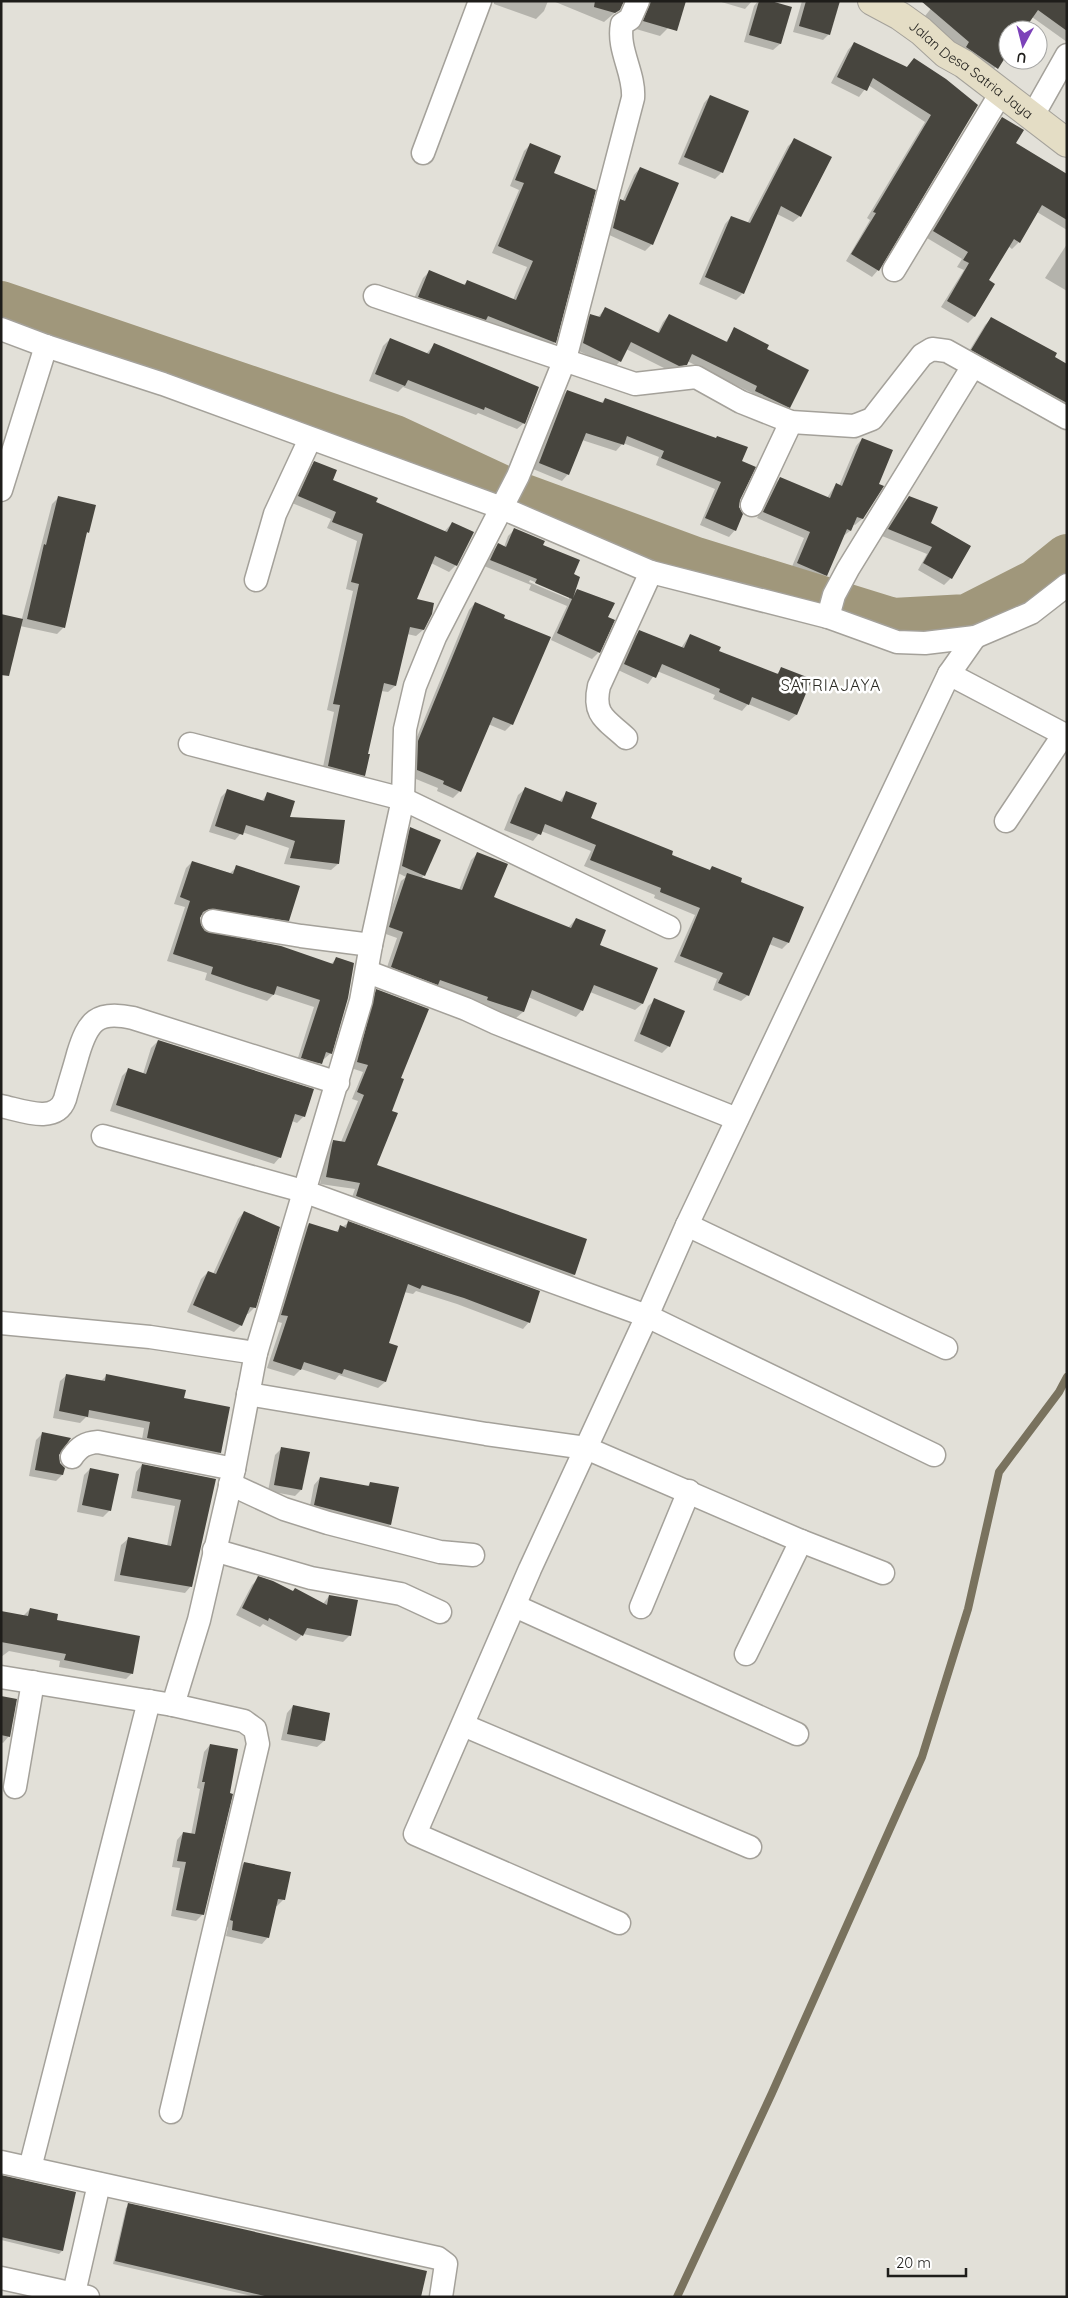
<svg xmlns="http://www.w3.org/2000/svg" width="1068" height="2298" font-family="Quicksand,sans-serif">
  <rect width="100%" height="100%" fill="#e2e0d8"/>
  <path fill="#cac3aa" d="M1 304 395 438 511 492 696 560 893 621 967 617 1036 582 1067 557V585L1031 613 925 643 651 572 1 329Z"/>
  <g fill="#0003" fill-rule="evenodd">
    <path d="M494 1H548L544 11 536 19 494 4Z"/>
    <path d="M553 1H623L619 9 604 22Z"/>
    <path d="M640 1H683L668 28 660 36 636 29 643 9Z"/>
    <path d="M718 1H752L745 9Z"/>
    <path d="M758 1H767L790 8 780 44 773 50 744 42 754 6Z"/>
    <path d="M802 1H839L829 34 823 40 793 32Z"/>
    <path d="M937 1H1067V42L1032 17 1023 30H1008V51L990 74 925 16Z"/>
    <path d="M854 43 906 68 914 59 945 80 878 270 872 277 846 261 870 220 867 218 925 122 868 85 859 97 831 83 848 50Z"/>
    <path d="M710 96 722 172 715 179 678 164 704 103Z"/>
    <path d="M1002 118 1015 144 1067 176V230L1037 212 1019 242 1012 249 1008 246 987 281 994 284 974 317 968 323 941 307 964 270 957 267 962 259 927 238 996 125Z"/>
    <path d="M795 140 800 216 793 222 777 214 743 293 736 300 699 284 725 224 731 217 747 224 788 146Z"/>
    <path d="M530 145 552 173 594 190 554 343 548 349 412 303 423 278 430 271 463 285 467 282 513 300 527 267 492 253 519 190 510 186 524 151Z"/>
    <path d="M640 168 652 244 645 251 607 234 614 207 620 201 622 202 634 175Z"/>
    <path d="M1067 244V291L1045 278Z"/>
    <path d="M606 308 657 334 663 322 669 315 725 343 735 329 765 350 789 407 783 413 749 398 752 393 687 361 679 371 672 372 626 349 620 361 614 368 577 350 584 322 591 315 598 317Z"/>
    <path d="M991 319 1067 365V413L966 356 985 325Z"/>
    <path d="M390 339 426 354 434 345 524 423 517 429 478 413 476 415 403 387 398 392 369 381 383 346Z"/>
    <path d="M567 391 601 403 605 399 741 462 735 530 729 537 700 525 715 489 656 465 659 457 623 443 616 451 582 440 568 474 562 481 533 469 561 398Z"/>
    <path d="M862 439 877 484 882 486 862 519 855 525 853 524 850 531 842 537 826 575 820 581 791 569 804 538 757 518 774 485 780 478 827 498 836 484 839 486 856 446Z"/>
    <path d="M315 462 331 480 374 503 444 532 452 523 456 565 449 572 431 563 415 600 423 630 416 636 407 634 395 686 388 692 381 691 367 755 364 775 358 782 322 772 334 712 327 710 353 591 346 589 357 541 327 528 331 519 292 503 308 469Z"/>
    <path d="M59 497 88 532 85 535 63 628 57 634 20 626 52 504Z"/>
    <path d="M909 497 930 523 970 546 951 578 944 585 918 570 927 554 882 536 902 504Z"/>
    <path d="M515 529 541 545 573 575 572 595 577 590 606 618 599 652 592 659 551 640 567 606 529 590 531 585 484 566 492 551 499 544 504 547 508 536ZM530 580 569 597V599L529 582Z"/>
    <path d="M475 603 512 724 505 731 488 724 460 791 453 798 437 791 438 788 411 777 412 749 469 610Z"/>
    <path d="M640 631 681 648 690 635 717 651 776 675 782 668 810 680 796 715 789 721 748 704 742 711 713 699 715 695 657 671 648 684 618 670 633 638Z"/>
    <path d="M525 789 559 802 567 792 589 818 709 871 712 867 739 883 788 943 782 949 769 944 748 995 741 1001 713 990 717 979 674 962 695 915 654 898 655 895 584 866 591 851 541 831 533 841 504 830 518 795Z"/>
    <path d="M227 791 261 802 268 793 288 818 338 864 331 870 284 864 289 848 242 832 235 840 209 832 221 797Z"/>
    <path d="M411 829 424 875 421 879 459 890 471 860 478 853 493 898 568 928 576 919 598 946 656 969 642 1004 635 1010 590 992 582 1010 576 1017 528 997 523 1012 516 1018 481 1006 482 1003 434 987 385 973 397 938 383 933 401 881 406 877 396 872 404 835Z"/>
    <path d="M192 862 230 873 237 867 288 920 281 927 201 915 199 918V926L204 932 330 965 336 959 331 1053 324 1059H322L314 1070 296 1064 314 1007 274 994 267 1001 240 992 205 980 207 973 167 961 185 907 174 904 186 868Z"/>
    <path d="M377 991 399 1079 375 1166 585 1240 574 1275 567 1281 350 1203 355 1189 320 1184 327 1148 334 1141 341 1142 358 1101 352 1099 363 1072 351 1068 370 997Z"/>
    <path d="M655 1000 669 1046 662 1053 634 1041 648 1006Z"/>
    <path d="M158 1041 304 1116 297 1123 292 1121 280 1157 274 1164 110 1111 122 1076 128 1070 143 1074 151 1048Z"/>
    <path d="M244 1212 278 1227 254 1308 248 1314H246L241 1325 234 1332 187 1312 201 1279 208 1272 213 1274 238 1219Z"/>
    <path d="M348 1223 529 1322 523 1329 457 1304 416 1291 413 1294 404 1292 387 1343 385 1382 378 1388 339 1375 335 1380 301 1369 294 1376 267 1368 282 1323 275 1321 302 1231 309 1224 335 1232Z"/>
    <path d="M67 1375 100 1382 106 1376 183 1399 220 1452 213 1459 141 1445 144 1428 86 1417 80 1423 53 1418 60 1381Z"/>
    <path d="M43 1433 58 1455 59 1463 64 1468 62 1475 56 1481 29 1476 36 1440Z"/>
    <path d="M281 1449 301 1490 295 1496 268 1491 275 1455Z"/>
    <path d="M142 1465 214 1480 191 1586 185 1593 114 1581 121 1545 128 1539 167 1546 175 1506 131 1498 136 1472Z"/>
    <path d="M90 1469 110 1510 103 1517 77 1512 84 1475Z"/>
    <path d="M320 1478 367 1487 370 1483 390 1525 384 1531 309 1511 314 1485Z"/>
    <path d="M259 1578 323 1604 329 1596 350 1635 343 1642 303 1634 296 1641 263 1624 260 1627 236 1615 252 1585Z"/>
    <path d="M30 1609 56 1621 132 1673 126 1679 59 1667 60 1661 9 1651 1 1657V1612L23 1616Z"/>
    <path d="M1 1697 9 1736 3 1743 1 1742Z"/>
    <path d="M293 1706 324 1741 317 1747 281 1740 287 1713Z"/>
    <path d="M210 1745 203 1914 196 1921 171 1916 180 1868 172 1867 177 1840 183 1833 191 1835 200 1789 197 1788 204 1752Z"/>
    <path d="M244 1863 284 1899 277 1906H275L268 1937 262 1944 226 1936 228 1927 224 1926 237 1870Z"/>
    <path d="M1 2176 62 2251 59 2254 1 2240Z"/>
    <path d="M129 2205 419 2297H256L113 2264 126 2208Z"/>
  </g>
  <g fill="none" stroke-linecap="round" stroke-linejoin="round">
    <path stroke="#79725e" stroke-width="8" d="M677 2297 772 2093 922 1757 968 1609 999 1472 1059 1392 1067 1377"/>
    <path stroke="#a0977b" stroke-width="46" d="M1 304 395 438 511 492 696 560 893 621 967 617 1036 582 1067 557"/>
  </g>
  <g fill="#47453e">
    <path d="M595 1H624L620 10 615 13 594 7Z"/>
    <path d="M651 1H686L677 31 643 21Z"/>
    <path d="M759 1H771L792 7 781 44 749 35Z"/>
    <path d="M806 1H840L830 35 799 26Z"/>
    <path d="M921 1H1067V31L1038 10 1024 30H1008V53L998 69 966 47 969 42Z"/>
    <path d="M854 42 907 67 914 58 946 79 978 105 879 271 851 254 876 213 873 212 931 115 873 78 867 91 837 77Z"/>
    <path d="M710 95 749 111 723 173 684 157Z"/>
    <path d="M1002 117 1024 130 1016 143 1067 174V220L1042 205 1020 243 1014 239 989 280 995 284 975 317 947 301 969 263 963 260 968 252 933 231Z"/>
    <path d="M794 138 832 157 801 217 781 206 744 294 705 277 731 216 750 223Z"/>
    <path d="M530 143 561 156 554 173 596 190 556 343 488 316 486 320 418 297 429 270 465 285 467 280 516 300 533 261 498 246 524 183 515 180Z"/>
    <path d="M640 167 679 183 653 245 613 228 620 199 625 201Z"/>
    <path d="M605 307 659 333 669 314 727 342 734 327 769 345 767 349 809 370 790 408 755 391 757 386 692 354 687 365 679 366 631 342 621 362 583 343 590 314 600 317Z"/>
    <path d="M991 317 1057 353 1055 357 1067 364V403L971 350Z"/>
    <path d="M390 338 429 354 434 343 539 387 525 424 485 407 484 410 408 380 405 386 375 374Z"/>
    <path d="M567 390 603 403 605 398 716 438 717 436 748 447 742 461 756 467 740 500 739 507 743 514 736 531 705 518 721 482 661 458 664 451 627 436 624 445 586 433 569 475 539 463Z"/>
    <path d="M862 438 893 450 879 484 884 486 863 519 857 517 851 531 847 529 827 576 797 563 810 532 763 512 780 477 830 498 836 483 842 486Z"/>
    <path d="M314 461 337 470 333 480 378 498 376 502 447 532 452 522 474 532 457 566 435 556 417 599 434 603 432 614 424 630 410 627 396 686 384 683 368 754H370L365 776 328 766 340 705 333 704 359 584 351 582 363 534 332 522 336 512 298 496Z"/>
    <path d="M58 496 96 505 89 533 87 532 65 628 27 619 44 544 46 545Z"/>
    <path d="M909 496 938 507 931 523 971 546 952 579 923 563 932 547 888 529Z"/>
    <path d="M514 528 545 541 543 545 580 560 574 574 580 577 573 598 577 589 615 603 608 617 615 620 600 653 557 633 572 599 535 583 537 579 490 560 498 543 506 547Z"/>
    <path d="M475 602 505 615 504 618 551 637 513 725 493 717 461 792 443 784 444 781 417 770 418 741Z"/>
    <path d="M1 614 23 619 9 676 1 675Z"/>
    <path d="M639 630 684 648 690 634 721 647 719 651 778 674 781 667 812 679 797 715 752 697 749 705 719 692 720 689 662 664 656 678 624 664Z"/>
    <path d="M525 787 562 802 566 791 597 803 591 818 673 851 672 855 710 870 712 866 742 878 741 882 804 907 789 943 773 937 749 996 718 983 723 973 680 956 700 908 660 892 661 888 590 860 596 845 545 824 541 835 510 823Z"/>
    <path d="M227 789 264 801 267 792 295 801 290 817 345 820 339 864 290 858 295 841 246 825 243 835 215 826Z"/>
    <path d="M410 827 441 840 425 876 402 866Z"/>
    <path d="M477 852 508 864 494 897 571 928 576 918 606 930 600 945 658 968 643 1004 594 985 583 1011 532 990 524 1012 487 1000 488 997 440 980 438 985 391 967 403 932 389 927 407 873 462 890Z"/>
    <path d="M192 861 233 874 236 865 300 886 289 921 209 909 203 912 200 918 201 925 205 931 281 946 333 964 336 957 354 963 348 998 332 1054 326 1052 322 1064 301 1058 320 1000 277 986 274 995 246 986 211 974 213 967 173 954 190 901 180 897Z"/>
    <path d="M376 989 429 1009 401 1078 404 1079 392 1111 398 1113 377 1165 587 1239 575 1275 356 1196 360 1183 326 1177 333 1140 345 1142 364 1095 357 1092 368 1065 357 1062Z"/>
    <path d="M654 998 685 1011 670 1047 640 1034Z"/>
    <path d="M158 1040 314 1089 305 1117 295 1114 281 1158 116 1105 128 1068 146 1074Z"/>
    <path d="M244 1211 280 1227 256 1308 250 1307 242 1326 193 1305 208 1271 216 1274Z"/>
    <path d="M348 1221 540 1291 530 1323 464 1298 422 1285 420 1289 408 1284 389 1343 398 1346 386 1382 344 1369 342 1374 304 1362 301 1370 273 1361 288 1316 281 1315 309 1223 338 1232 340 1225 346 1228Z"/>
    <path d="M66 1374 105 1381 106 1374 186 1390 184 1398 230 1407 221 1453 147 1438 150 1422 89 1410 88 1417 59 1411Z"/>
    <path d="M42 1432 71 1438 59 1455 60 1463 65 1468 63 1475 35 1470Z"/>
    <path d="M281 1447 310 1452 302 1490 274 1485Z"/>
    <path d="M142 1464 216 1479 192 1587 120 1575 128 1537 171 1546 181 1500 137 1491Z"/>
    <path d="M90 1468 119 1474 111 1511 82 1505Z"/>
    <path d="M320 1477 369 1486 370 1482 399 1487 391 1525 314 1505Z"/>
    <path d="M258 1576 273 1581 293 1591 295 1588 327 1605 329 1595 358 1600 351 1636 307 1628 303 1636 269 1618 268 1621 242 1608Z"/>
    <path d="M30 1608 58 1614 57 1620 140 1636 133 1674 64 1660 66 1654 1 1642V1611L28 1616Z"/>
    <path d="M1 1696 17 1699 10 1737 1 1735Z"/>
    <path d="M293 1705 330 1713 325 1741 287 1734Z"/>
    <path d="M210 1744 238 1749 230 1793 233 1794 204 1915 176 1910 186 1862 177 1861 183 1832 195 1834 205 1782H202Z"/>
    <path d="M244 1862 291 1872 285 1900 278 1899 269 1938 232 1930 233 1921 230 1920Z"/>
    <path d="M1 2175 76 2192 63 2251 1 2237Z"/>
    <path d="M128 2203 427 2271 421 2297H269L115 2261Z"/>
  </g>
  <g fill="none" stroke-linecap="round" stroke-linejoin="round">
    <defs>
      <g id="street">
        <path d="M1032 117 1067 55"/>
        <path d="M423 153 480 1"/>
        <path d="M894 270 1001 93"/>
        <path d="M375 296 635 384 696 377 741 402 791 422 854 426 872 419 922 355 932 349 947 351 1067 418"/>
        <path d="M1 329 46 346 163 384 502 508 651 572 828 617 897 642 925 643 975 637 1031 613 1067 585"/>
        <path d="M1 490 46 346"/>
        <path d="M752 505 791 422"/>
        <path d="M256 580 275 514 310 439"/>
        <path d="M828 617 834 595 848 569 973 366"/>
        <path d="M949 674 1067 736"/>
        <path d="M626 738C607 720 592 716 599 686L651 572"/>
        <path d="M190 744 403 799 669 927"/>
        <path d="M1006 821 1064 734"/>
        <path d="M213 921 301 936 371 945"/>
        <path d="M368 972 466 1009 496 1023 737 1119"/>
        <path d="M1 1106C21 1110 56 1125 65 1099 69 1084 74 1069 78 1054 88 1021 97 1010 133 1018L338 1083"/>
        <path d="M103 1136 303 1191 647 1316 934 1455"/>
        <path d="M687 1225 946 1348"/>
        <path d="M1 1323 150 1337 256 1353"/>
        <path d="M248 1394 486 1434 586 1448 801 1541 883 1573"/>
        <path d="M72 1457C79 1447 85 1443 98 1442L234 1469"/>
        <path d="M230 1484 284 1509 328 1523 440 1552 473 1555"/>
        <path d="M214 1550 311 1578 401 1594 440 1612"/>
        <path d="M515 1606 797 1734"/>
        <path d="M641 1607 689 1491"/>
        <path d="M746 1654 801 1541"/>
        <path d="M1 1677 173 1705 199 1620 234 1469 256 1353 361 1001 371 945 403 799 405 729 415 686 435 637 518 476 565 359 633 98C635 73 617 50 622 24L630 19 638 1"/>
        <path d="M463 1725 750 1847"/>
        <path d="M15 1787 33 1682"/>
        <path d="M619 1923 415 1834 530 1569 647 1316 687 1225 949 674 975 637"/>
        <path d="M171 2112 258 1744 255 1729 244 1721 173 1705"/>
        <path d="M1 2162 438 2258 446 2264 441 2297"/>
        <path d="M30 2168 149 1701"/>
        <path d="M1 2278 88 2297"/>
        <path d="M74 2293 99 2184"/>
      </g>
      <g id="secondary">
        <path id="s1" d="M872 1 900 16 921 31 946 54 964 64 1067 143"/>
      </g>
    </defs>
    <use href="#street" stroke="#a4a19a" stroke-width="25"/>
    <use href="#secondary" stroke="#a4a19a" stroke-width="30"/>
    <use href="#street" stroke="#fff" stroke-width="22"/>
    <use href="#secondary" stroke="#e4ddc5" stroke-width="28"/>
  </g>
  <g text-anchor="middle" stroke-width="5" stroke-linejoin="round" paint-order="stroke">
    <g font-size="14" fill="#1e1d1a" stroke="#fff">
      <text dy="5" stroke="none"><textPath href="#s1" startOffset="121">Jalan Desa Satria Jaya</textPath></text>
    </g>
    <g font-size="16" letter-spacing="1" fill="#2c2b24" stroke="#fff">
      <text x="831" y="691">SATRIAJAYA</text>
    </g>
  </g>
  <rect width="1068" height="2298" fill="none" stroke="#1e1d1a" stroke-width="5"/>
  <g transform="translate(1023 45) rotate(187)"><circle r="24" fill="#ffffff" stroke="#a5a5a3"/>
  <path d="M0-4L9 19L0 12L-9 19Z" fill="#7c42b9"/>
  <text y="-8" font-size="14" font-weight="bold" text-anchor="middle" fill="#1e1d1a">U</text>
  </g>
  <path d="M888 2268v8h78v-8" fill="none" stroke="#1e1d1a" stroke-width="2.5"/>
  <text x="896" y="2268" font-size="15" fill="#1e1d1a" stroke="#ffffff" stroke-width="4" paint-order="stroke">20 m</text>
</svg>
